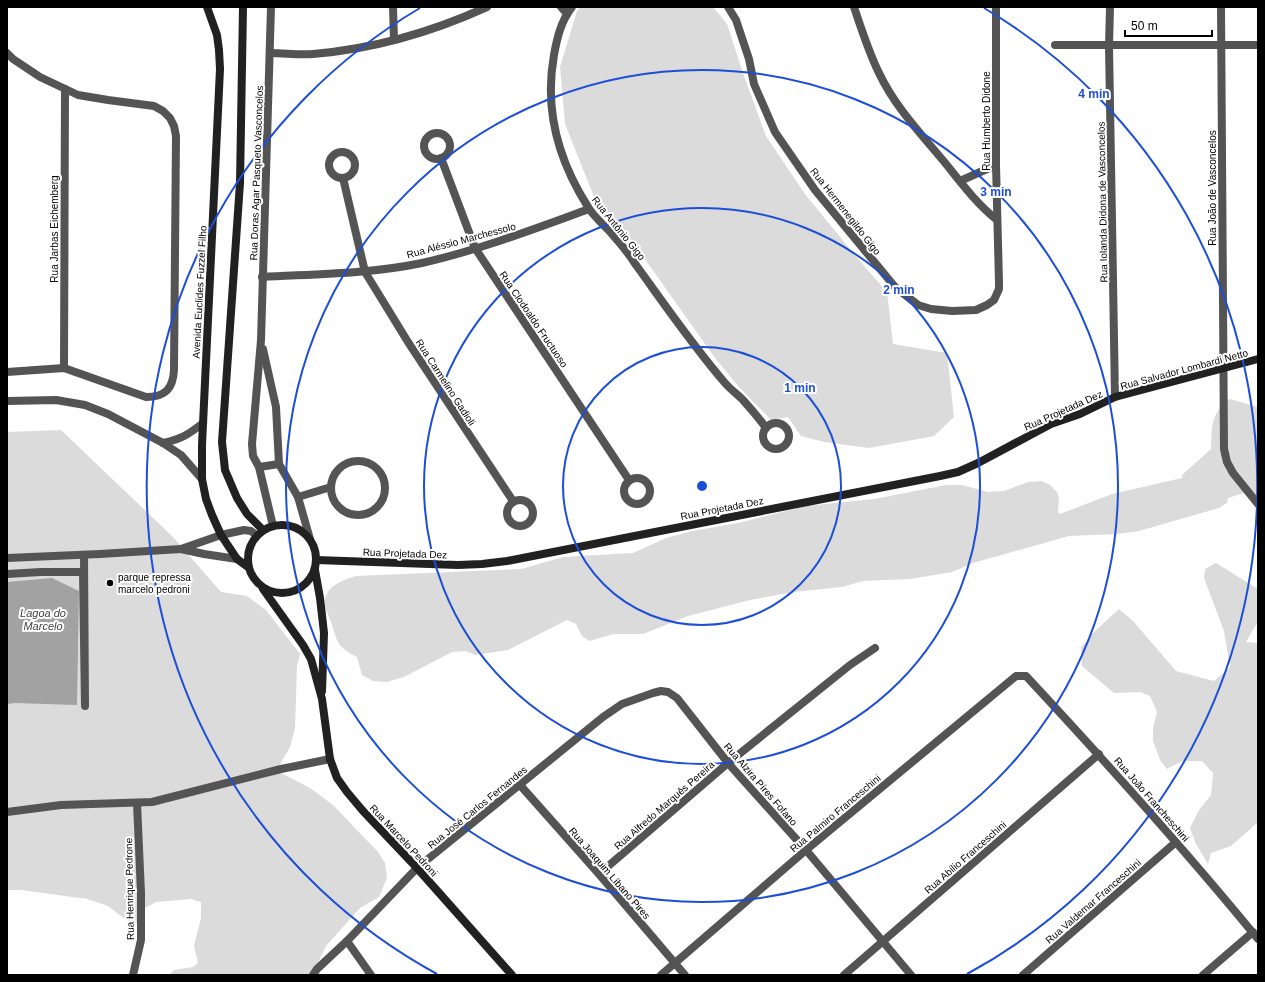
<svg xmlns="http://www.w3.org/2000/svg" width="1265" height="982" font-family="Arial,sans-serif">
  <rect width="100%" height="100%" fill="#fff"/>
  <g fill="#dbdbdb">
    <path d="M581 7H713L727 24 743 73 766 136 805 194 858 259 887 292 893 344 947 353 954 417 934 436 869 448 824 442 801 436 788 417 771 420 739 387 715 358 642 255 620 227 596 202 565 124 560 67 577 11Z"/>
    <path d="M1230 399 1258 407V499L1247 492 1228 498 1227 503 1219 508 1139 531 1118 534 1069 536 973 563 952 572 910 579 863 581 842 587 793 592 750 600 688 616 643 634H614L589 641 582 636 576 624 567 620 508 650 475 655 466 651 452 652 404 677 387 682 373 681 362 675 357 657C338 647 338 644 332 625 330 618 325 611 325 604 324 586 343 580 356 576L521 569 563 557 633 553 666 538 692 531 738 523 806 506 874 499 946 485H962L988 492 1004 491 1028 482 1042 481 1050 485 1057 492 1059 498 1058 512 1060 514 1112 494 1182 478V475L1211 449C1212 428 1210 413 1230 399Z"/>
    <path d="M61 430 173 537 221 592 247 596 266 610 300 654 297 666 295 728 290 747 279 766V772L310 788 333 805 378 852 385 863 387 878 379 897 360 908 326 946 312 975H169L174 970 193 967 198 963 194 946 201 918V902L191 899 156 902 141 910 136 924 129 922 108 906 87 899 21 890H7V432Z"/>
    <path d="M1216 563 1258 589V621L1246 642 1258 643V822L1231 846 1211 853 1208 864 1196 844 1190 828 1199 810 1211 795 1213 773 1202 761H1182L1167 769 1160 760 1153 741V728L1157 712 1150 696 1140 692 1114 693 1082 666 1081 648 1093 633 1119 609 1133 621 1176 671 1214 681 1230 667 1224 631 1204 578 1205 569Z"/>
  </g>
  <path fill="#a2a2a2" d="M52 578 79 591 77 705 15 703 7 704V582Z"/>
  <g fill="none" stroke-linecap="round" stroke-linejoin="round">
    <g stroke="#545454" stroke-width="8">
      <path d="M271 7 261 340 252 444 253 456 259 467 273 526"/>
      <path d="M393 7 394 40"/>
      <path d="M561 7 567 14"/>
      <path d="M572 7C561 21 557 38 554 55 544 110 558 160 588 207 594 217 604 225 612 234 621 244 629 254 636 265 665 305 693 346 725 383 730 389 737 394 743 400 751 409 759 418 766 428"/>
      <path d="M728 7 736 20 749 59 754 84 775 132 815 190 895 287 918 305 931 309 952 311 976 310 987 305 994 300 999 289V283L996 165V7"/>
      <path d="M854 7C861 28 869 53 879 73 895 107 922 135 946 164 962 184 977 204 997 220"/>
      <path d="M1110 7 1109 46 1115 397"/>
      <path d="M1221 7 1224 449 1227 462 1233 473 1258 504"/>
      <path d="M1055 45H1258"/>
      <path d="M7 53 13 59 40 77 78 95 108 100 154 106 163 111 170 118 174 126 176 136 174 370C173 388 166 397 146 397L64 368 7 372"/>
      <path d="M270 53C284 53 299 55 313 54 373 49 432 32 487 7"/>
      <circle cx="437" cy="146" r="13"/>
      <circle cx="342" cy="165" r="13"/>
      <path d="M441 158 475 248 629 480"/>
      <path d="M343 178 365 272 408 342 513 501"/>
      <path d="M960 181 996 165"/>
      <path d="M262 277C315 274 369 274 422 263 479 250 534 229 589 209"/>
      <path d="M263 349 276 407 279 464 298 497 310 539"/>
      <path d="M64 368 65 89"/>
      <path d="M7 401 56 400 85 405 108 414 163 443 181 455 202 479"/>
      <circle cx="776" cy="436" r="13"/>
      <path d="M163 443C181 439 188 435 203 423"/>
      <circle cx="358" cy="488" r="27"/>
      <path d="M259 467 279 464"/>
      <circle cx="637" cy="491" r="13"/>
      <path d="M298 497 331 487"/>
      <circle cx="520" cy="513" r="13"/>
      <path d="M181 549 204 554 237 559"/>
      <path d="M7 558 100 554 181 549 221 535 244 530 251 531 256 535"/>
      <path d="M7 574 41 572H83L85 706 84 555"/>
      <path d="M520 785 599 874 685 975"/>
      <path d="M7 812 61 805 152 802 281 769 330 759"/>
      <path d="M599 874 728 763 850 665 875 648"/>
      <path d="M347 941 371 975"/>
      <path d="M133 975 141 940V893L137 803"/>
      <path d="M313 975 317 969 347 941 417 868 603 717 622 704 653 693 661 691 668 692 677 698 728 763 806 850 911 975"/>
      <path d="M661 975 806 850 1016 676H1026C1106 762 1184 849 1258 939"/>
      <path d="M844 975 1099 754"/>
      <path d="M1023 975 1176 842"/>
      <path d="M1203 975 1253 932"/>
    </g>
    <g stroke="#212121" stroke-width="8">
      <path d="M207 7 217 35 219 50 220 69 202 445V479L206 499 212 515 221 535 237 559 248 567"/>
      <path d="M243 7 240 183 222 442 225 470 237 498 247 514 263 530"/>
      <circle cx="282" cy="559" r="34"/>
      <path d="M316 560 458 565 482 564 507 561 940 476 958 472 978 463 1051 424 1080 414 1115 397 1258 359"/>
      <path d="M315 570 320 598 324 633 322 691"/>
      <path d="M263 589 303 645 311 659 322 699 330 759 337 778 347 792 363 811 417 868 512 975"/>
    </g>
  </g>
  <g fill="none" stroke="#1d4ed8" stroke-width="2">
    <circle cx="702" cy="486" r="139"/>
    <circle cx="702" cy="486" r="278"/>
    <circle cx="702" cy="486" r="416"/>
    <path d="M437 974A555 555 0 0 1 420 8M984 8A555 555 0 0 1 967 974"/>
  </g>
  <circle fill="#000" stroke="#fff" stroke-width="1.5" cx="110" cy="583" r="4"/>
  <g text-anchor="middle" stroke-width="4" stroke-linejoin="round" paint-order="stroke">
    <g font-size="10" fill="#000" stroke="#fff">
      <text transform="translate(986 121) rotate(-90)" y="4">Rua Humberto Didone</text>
      <text transform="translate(256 173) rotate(-88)" y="4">Rua Doras Agar Pasqueto Vasconcelos</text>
      <text transform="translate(1212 188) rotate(-90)" y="4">Rua João de Vasconcelos</text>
      <text transform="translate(1102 202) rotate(-91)" y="4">Rua Iolanda Didona de Vasconcelos</text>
      <text transform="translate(846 211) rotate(52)" y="4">Rua Hermenegildo Gigo</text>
      <text transform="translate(619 228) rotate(51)" y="4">Rua Antônio Gigo</text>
      <text transform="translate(54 229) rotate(-90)" y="4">Rua Jarbas Eichemberg</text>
      <text transform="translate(461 240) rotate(-15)" y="4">Rua Aléssio Marchessolo</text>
      <text transform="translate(199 292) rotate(-87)" y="4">Avenida Euclides Fuzzel Filho</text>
      <text transform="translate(534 319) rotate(56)" y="4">Rua Clodoaldo Fructuoso</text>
      <text transform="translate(1184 369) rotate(-15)" y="4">Rua Salvador Lombardi Netto</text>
      <text transform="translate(446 382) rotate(57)" y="4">Rua Carmelino Gadioli</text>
      <text transform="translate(1063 410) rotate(-24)" y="4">Rua Projetada Dez</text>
      <text transform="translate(722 508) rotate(-11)" y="4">Rua Projetada Dez</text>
      <text transform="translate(405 553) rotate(2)" y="4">Rua Projetada Dez</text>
      <text transform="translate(761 784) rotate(49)" y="4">Rua Alzira Píres Fofano</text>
      <text transform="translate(1152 799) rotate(49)" y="4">Rua João Francheschini</text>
      <text transform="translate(664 805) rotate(-41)" y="4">Rua Alfredo Marquês Pereira</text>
      <text transform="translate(477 807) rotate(-39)" y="4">Rua José Carlos Fernandes</text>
      <text transform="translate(835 813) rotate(-40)" y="4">Rua Palmiro Franceschini</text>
      <text transform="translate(404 840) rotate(47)" y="4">Rua Marcelo Pedroni</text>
      <text transform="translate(965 857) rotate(-41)" y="4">Rua Abilio Franceschini</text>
      <text transform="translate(610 873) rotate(49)" y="4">Rua Joaquim Líbano Pires</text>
      <text transform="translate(129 889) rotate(-91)" y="4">Rua Henrique Pedrone</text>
      <text transform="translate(1093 901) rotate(-41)" y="4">Rua Valdemar Franceschini</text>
    </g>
    <g font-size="10" fill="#000" stroke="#fff" text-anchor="start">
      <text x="118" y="581">parque repressa<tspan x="118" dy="12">marcelo pedroni</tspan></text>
    </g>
    <g font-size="11" font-style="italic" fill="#434343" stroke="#fff">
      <text x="43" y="617">Lagoa do<tspan x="43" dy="13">Marcelo</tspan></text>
    </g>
  </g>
  <circle cx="702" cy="486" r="6" fill="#1d4ed8" stroke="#fff" stroke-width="2"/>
  <g font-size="12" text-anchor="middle" font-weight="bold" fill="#1d4ed8" stroke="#fff" stroke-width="4" stroke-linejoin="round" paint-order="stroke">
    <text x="1094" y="98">4 min</text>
    <text x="996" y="196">3 min</text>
    <text x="899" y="294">2 min</text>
    <text x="800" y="392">1 min</text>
  </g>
  <rect width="1265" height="982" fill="none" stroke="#000000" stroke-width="16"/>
  <path d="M1125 30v6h87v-6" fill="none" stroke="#000000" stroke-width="2"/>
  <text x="1131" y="30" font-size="12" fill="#000000" stroke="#ffffff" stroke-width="3" paint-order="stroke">50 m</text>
</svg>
